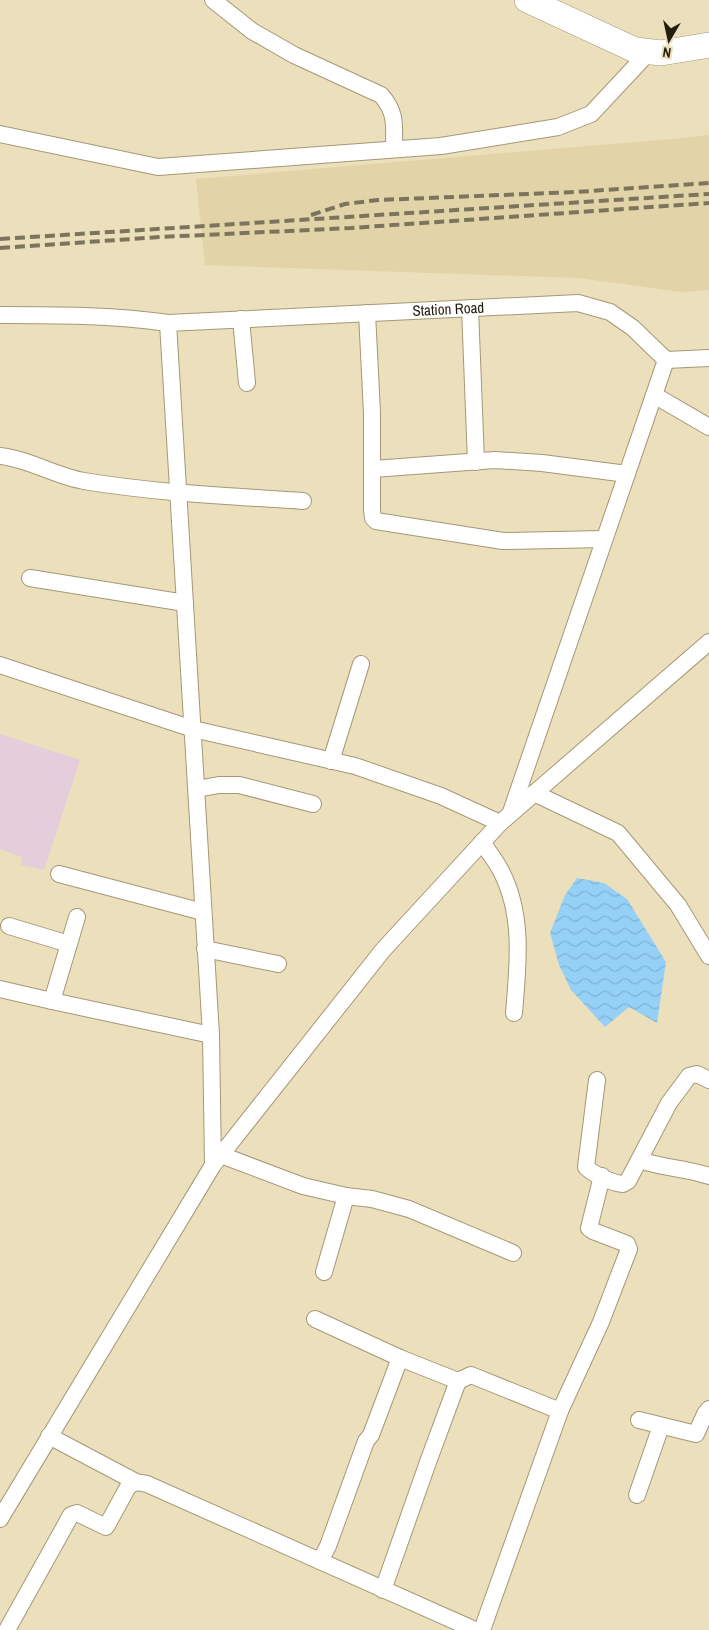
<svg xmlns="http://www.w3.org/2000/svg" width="709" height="1630" font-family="'Archivo Narrow',sans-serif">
  <defs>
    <pattern id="water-waves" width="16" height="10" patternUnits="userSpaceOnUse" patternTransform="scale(1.25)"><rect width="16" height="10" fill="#95d1f7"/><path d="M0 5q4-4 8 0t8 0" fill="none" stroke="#80b3d3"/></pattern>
  </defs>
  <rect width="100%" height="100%" fill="#ecdfbb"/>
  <path fill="#e2d3a8" d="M709 135V290L682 292 578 278 205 265 196 179 683 138Z"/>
  <path fill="#e4cedc" d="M0 734 80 760 44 870 21 865 22 857 0 849Z"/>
  <path fill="url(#water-waves)" d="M577 878 604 883 627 899 666 962 657 1023 629 1007 605 1027 571 990 559 965 550 933 565 895Z"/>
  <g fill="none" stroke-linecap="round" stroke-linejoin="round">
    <defs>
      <g id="minor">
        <path d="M213 0 252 31 294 55 381 95C397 113 394 126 394 149"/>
        <path d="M0 134 158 167 441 146 558 127 591 114 648 53"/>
        <path d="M470 308 476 462"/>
        <path d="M367 313 372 413V510L373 518 376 521 503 541 604 539"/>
        <path id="s1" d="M0 315C56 315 112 315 168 323L578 303 610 312 633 328 666 360 709 358"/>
        <path d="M241 319 247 383"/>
        <path d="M168 323 211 1035 213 1165"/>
        <path d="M654 395 709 427"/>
        <path d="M0 456C29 459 55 476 84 481 156 493 230 496 303 501"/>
        <path d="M373 469 495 460 542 463 627 474"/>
        <path d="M30 578 185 603"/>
        <path d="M0 665 193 729 355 766 441 796 500 823"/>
        <path d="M331 761 361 664"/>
        <path d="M197 789 219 785H239L313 804"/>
        <path d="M534 793 618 833 678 905 709 956"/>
        <path d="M511 812 666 360"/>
        <path d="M482 842C488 851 496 861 501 871 524 915 518 965 514 1013"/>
        <path d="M59 874 203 912"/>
        <path d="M9 926 69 944"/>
        <path d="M205 949 278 964"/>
        <path d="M0 989 52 1001 77 917"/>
        <path d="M52 1001 211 1035"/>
        <path d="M597 1080 586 1167C594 1175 612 1183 623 1184L628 1181 669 1103 689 1076 697 1074 709 1080"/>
        <path d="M221 1155 303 1186 346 1196 372 1199 409 1209 513 1253"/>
        <path d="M640 1160C662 1168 686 1168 709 1176"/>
        <path d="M324 1272 346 1196"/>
        <path d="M315 1319 400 1358 458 1381 471 1375 560 1411"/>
        <path d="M639 1420 696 1434 705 1414 709 1409"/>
        <path d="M49 1436 136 1482"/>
        <path d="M637 1495 661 1426"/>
        <path d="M0 1519 213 1165 383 950 500 823 709 642"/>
        <path d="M320 1561 328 1546 366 1441 371 1435 400 1358"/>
        <path d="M383 1590 428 1462 458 1381"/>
        <path d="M7 1630 71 1515 77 1513 106 1527 128 1487C134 1481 139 1482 147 1484L475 1630"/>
        <path d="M482 1630 560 1411 601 1322 629 1249 627 1244 593 1231 589 1228 602 1176"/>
      </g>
      <path id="highway" d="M527 0 635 50 661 53 709 45"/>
    </defs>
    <use href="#minor" stroke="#a59877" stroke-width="18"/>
    <use href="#highway" stroke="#a59877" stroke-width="26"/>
    <use href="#minor" stroke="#fff" stroke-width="16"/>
    <use href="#highway" stroke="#fff" stroke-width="25"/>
    <g stroke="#7c745c" stroke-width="4" stroke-dasharray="10 5" stroke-linecap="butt">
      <path d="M311 215 345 204 378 200 576 192 709 183"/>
      <path d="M0 239 709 194"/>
      <path d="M0 248 161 237 351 228 709 203"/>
    </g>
  </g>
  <g text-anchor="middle" stroke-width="4" stroke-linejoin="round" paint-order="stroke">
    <g font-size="15" fill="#221d10" stroke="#ecdfbb">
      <text dy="5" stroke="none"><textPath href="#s1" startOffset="449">Station Road</textPath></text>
    </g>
  </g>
  <g transform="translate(669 40) rotate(189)" stroke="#ecdfbb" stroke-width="4" paint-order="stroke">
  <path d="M0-4L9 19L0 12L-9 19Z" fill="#221d10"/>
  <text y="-8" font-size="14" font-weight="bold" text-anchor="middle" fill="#221d10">N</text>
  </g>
</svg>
